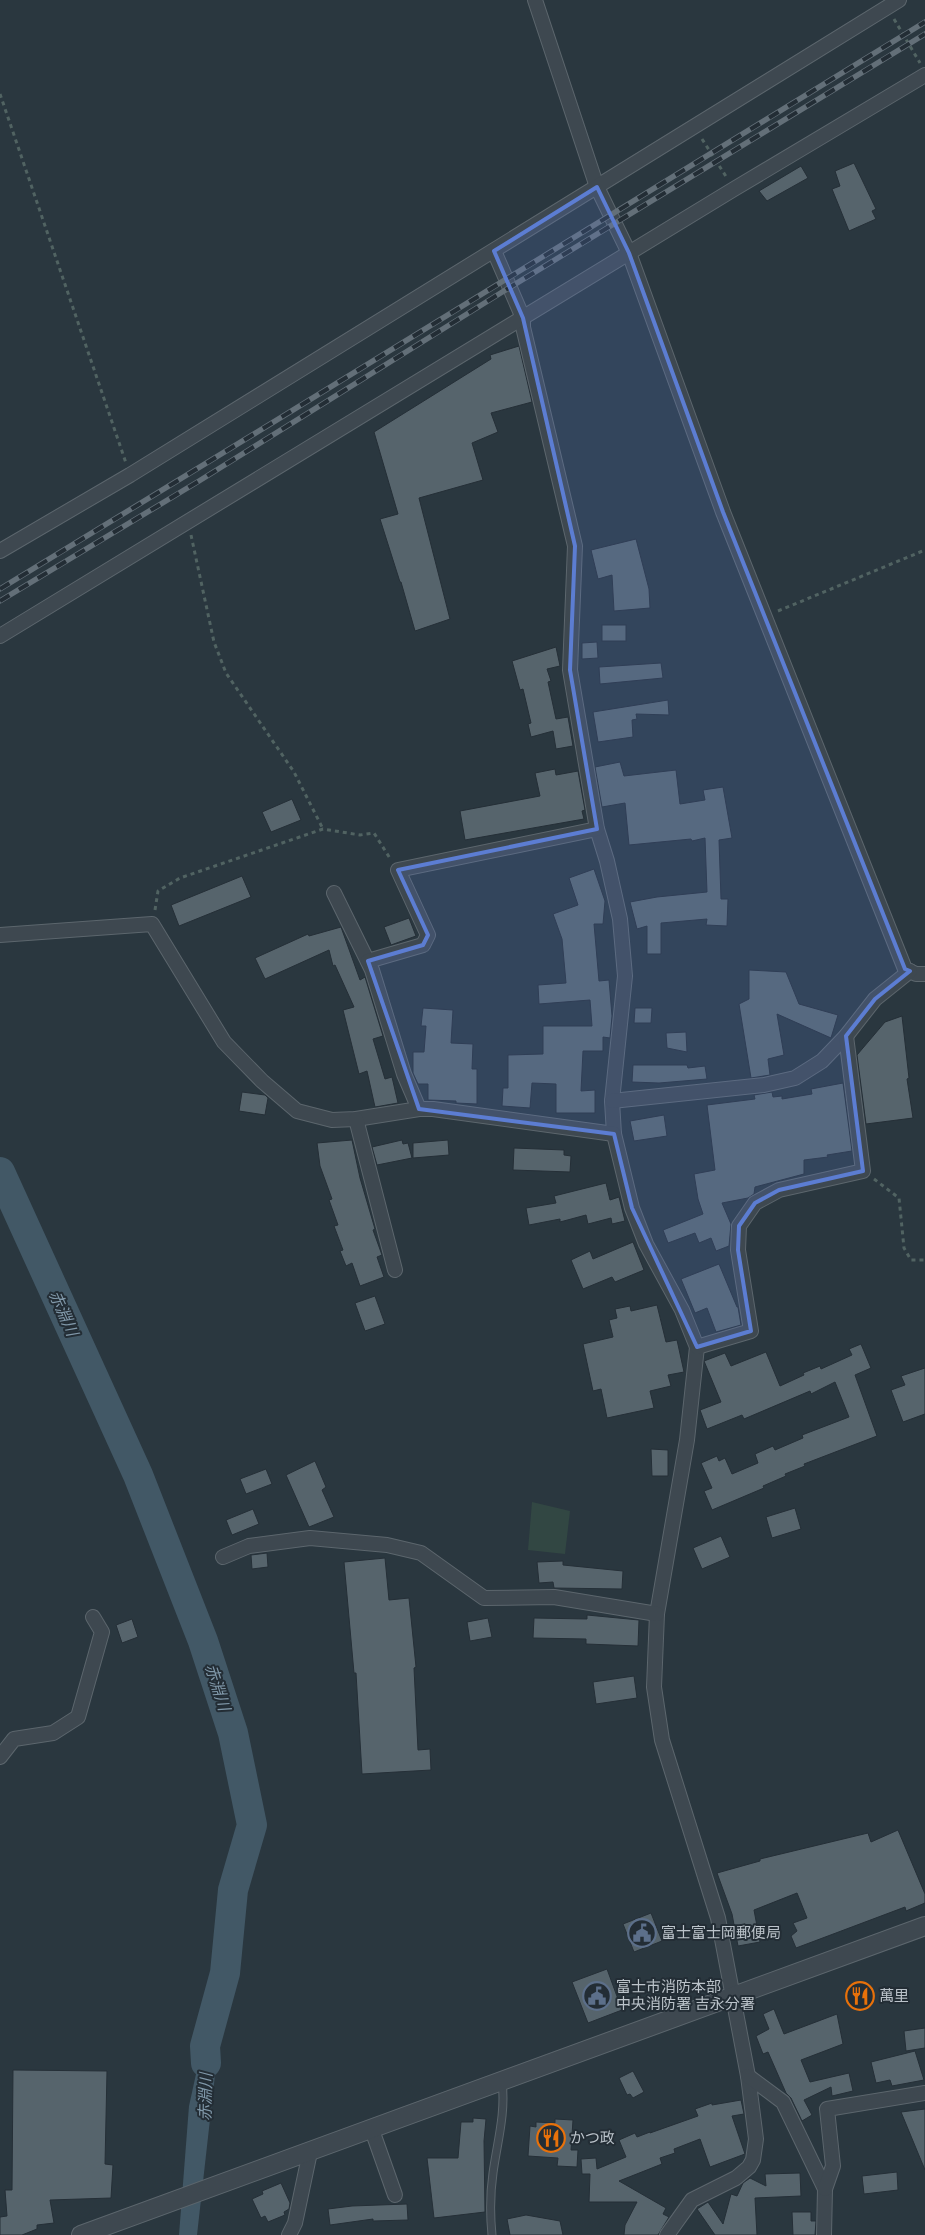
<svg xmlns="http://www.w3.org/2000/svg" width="925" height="2235" font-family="Rubik,'Noto Sans JP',sans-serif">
  <rect width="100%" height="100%" fill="#2a373f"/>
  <path fill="#324743" d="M532 1502 570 1511 565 1554 528 1550Z"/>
  <path fill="#425866" d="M210 2010 216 2066 197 2235H179L189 2106Z"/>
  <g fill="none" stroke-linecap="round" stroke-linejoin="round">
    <path stroke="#425866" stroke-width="30" d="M0 1172 138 1475 203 1641 233 1733 252 1825 233 1890 225 1973 205 2046 206 2063"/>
  </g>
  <g fill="#56646c" stroke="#252f37">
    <path d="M854 163 876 209 872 211 876 219 849 231 832 189 840 186 835 171Z"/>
    <path d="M801 166 808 178 767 201 759 191Z"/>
    <path d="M519 346 532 402 491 413 498 432 472 443 483 480 419 498 450 619 415 631 401 582H400L380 519 398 514 374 432 491 359 490 355Z"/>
    <path d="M636 539 649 589 650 608 614 611 612 575 598 579 591 550Z"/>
    <rect x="602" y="625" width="24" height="16"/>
    <path d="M597 642 598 658 582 659V643Z"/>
    <path d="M556 647 560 666 547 669 551 681 548 682 556 719 568 717 573 746 556 749 553 731 531 737 528 724 531 723 523 689 520 690 512 661Z"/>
    <path d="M661 663 663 678 600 684 599 667Z"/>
    <path d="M668 700 669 715 636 714 637 719 632 720 633 737 598 742 593 712Z"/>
    <path d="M620 762 624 776 676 770 680 804 705 800 703 790 723 787 732 838 719 840 721 899H728L727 926 706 925 707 919 661 923V954H647V926L637 929 630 902 657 897 707 892 705 838 692 841 691 839 629 845 625 803 602 807 595 767Z"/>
    <path d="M555 769 556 775 578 771 585 810 582 811 584 819 465 840 460 811 540 796 535 773Z"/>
    <path d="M292 799 301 820 271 832 262 812Z"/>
    <path d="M594 869 605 901 603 924H594L599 981 609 980 612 1016 610 1038 603 1037V1051H583L581 1091 595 1090V1113H556V1084L532 1083 530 1108 502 1106 503 1088H508V1055L543 1054V1026H592L590 1000 539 1004 538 985 566 983 562 939 553 914 578 905 569 878Z"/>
    <path d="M242 876 251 897 179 926 171 905Z"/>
    <path d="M409 918 416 936 391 945 384 927Z"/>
    <path d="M341 927 360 980 365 977 383 1036 373 1039 385 1079 392 1077 398 1103 375 1107 367 1071 359 1074 343 1010 354 1007 335 965 333 966 329 950 265 979 255 958 308 934 309 936Z"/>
    <path d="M749 970 786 972 799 1004 838 1015 831 1038 777 1014 784 1055 768 1059 770 1075 751 1078 739 1004 749 999Z"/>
    <path d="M423 1008 453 1010 451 1043 473 1044 472 1069H477V1104L456 1103V1101L428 1100V1084H418L413 1073V1052H424L426 1026H421Z"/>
    <path d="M635 1008H652L651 1023H634Z"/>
    <path d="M902 1016 909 1078 907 1079 913 1118 866 1124 857 1055 885 1022Z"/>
    <path d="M686 1032 687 1052 667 1048 666 1033Z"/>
    <path d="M633 1065H687L688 1068 705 1066 707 1079 659 1083 632 1082Z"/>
    <path d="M843 1083 852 1151 827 1155 828 1157 804 1160V1174L755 1187 754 1194 748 1198 722 1203 731 1224 729 1246 716 1251 711 1238 699 1243 695 1233 668 1243 663 1230 703 1214 698 1199 694 1174 715 1170 707 1105 755 1099 754 1095 772 1092 773 1097 782 1096V1099L812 1094 811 1089Z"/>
    <path d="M242 1092 265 1095 268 1098 265 1115 239 1111Z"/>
    <path d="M664 1115 667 1136 634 1141 630 1121Z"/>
    <path d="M352 1140 360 1178 375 1229 373 1230 382 1255 377 1257 384 1277 360 1286 352 1263 346 1266 340 1251 343 1250 334 1226 338 1225 329 1200 332 1199 320 1166 317 1143Z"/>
    <path d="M402 1140 403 1144 408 1143 412 1158 377 1165 372 1147Z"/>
    <path d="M448 1140 449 1155 413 1158V1143Z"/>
    <path d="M514 1148 564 1150V1155L571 1156 570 1172 513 1170Z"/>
    <path d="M606 1183 610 1200 619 1197 625 1221 612 1224 611 1218 588 1224 586 1215 560 1222V1219L529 1225 526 1208 556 1203 554 1196Z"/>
    <path d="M633 1242 644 1270 615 1282 612 1277 583 1289 571 1260 590 1251 593 1259Z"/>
    <path d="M719 1264 737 1307H738L741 1325 716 1332 707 1308 695 1313 681 1279Z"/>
    <path d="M375 1296 385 1324 365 1331 355 1303Z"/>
    <path d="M657 1305 666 1342 677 1340 684 1372 668 1375 671 1386 650 1391 654 1408 607 1418 601 1389 593 1391 583 1344 613 1337 609 1320 617 1318 615 1309 630 1306 631 1311Z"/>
    <path d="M861 1344 871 1368 855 1375 877 1436 804 1464 805 1466 785 1474 786 1476 763 1486 764 1488 712 1510 704 1491 712 1488 701 1463 717 1456 719 1461 725 1458 732 1474 758 1463 755 1454 773 1446 775 1450 803 1438 802 1435 849 1417 835 1382 811 1394 810 1391 744 1419 742 1415 707 1429 700 1410 721 1402 704 1361 725 1353 731 1366 766 1352 780 1386 804 1375 803 1373 820 1366 821 1369 852 1355 849 1349Z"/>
    <path d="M925 1368V1414L903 1422 891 1390 905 1385 901 1376Z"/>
    <path d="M651 1449 668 1450V1476H652Z"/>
    <path d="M315 1461 326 1487 322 1490 334 1517 309 1527 286 1475Z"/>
    <path d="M266 1469 272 1484 246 1494 240 1479Z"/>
    <path d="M795 1508 801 1529 772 1538 766 1517Z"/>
    <path d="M253 1509 259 1524 232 1535 226 1520Z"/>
    <path d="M721 1536 730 1557 702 1569 693 1548Z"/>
    <path d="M267 1553 268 1567 252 1569 251 1555Z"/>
    <path d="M385 1558 389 1600 409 1598 416 1667 414 1668 418 1750 430 1749 431 1770 362 1774 356 1673H354L344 1562Z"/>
    <path d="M563 1561V1565L623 1571 622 1589 554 1588 553 1582 539 1583 537 1562Z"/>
    <path d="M587 1615 639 1620 638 1646 586 1644V1639L533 1638 534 1618 587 1619Z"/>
    <path d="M488 1618 492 1637 470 1641 467 1622Z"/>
    <path d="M132 1619 138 1637 122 1643 116 1625Z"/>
    <path d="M634 1676 637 1698 596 1704 593 1682Z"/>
    <path d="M898 1830 925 1894V1903L906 1911 905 1907 796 1948 791 1936 797 1931 793 1923 807 1918 797 1893 754 1910 760 1942 738 1946 732 1914 717 1873 760 1861V1859L868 1833 871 1842Z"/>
    <path d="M651 1913 662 1941 634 1952 623 1924Z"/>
    <path d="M607 1969 622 2010 588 2023 572 1982Z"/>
    <path d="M862 1984 870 2004 857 2009 850 1989Z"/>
    <path d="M774 2009 784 2034 837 2014 843 2044 801 2060 810 2082 849 2073 853 2091 832 2096 831 2087 804 2100 812 2115 802 2121 791 2098 786 2093 768 2052 763 2054 756 2036 769 2029 763 2014Z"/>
    <path d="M925 2028V2048L906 2051 904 2031Z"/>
    <path d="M915 2051 924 2080 892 2086 890 2080 876 2083 871 2062Z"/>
    <path d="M13 2070 107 2071 105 2164 113 2165 111 2198 50 2200 54 2223 37 2225V2229L22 2235H0V2217L7 2216 5 2190H12Z"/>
    <path d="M633 2071 644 2092 633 2098 630 2094 627 2095 619 2078Z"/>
    <path d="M741 2100 744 2114 732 2116 745 2154 710 2167 700 2139 674 2149 675 2153 660 2158 662 2164 619 2181 666 2208 663 2214 669 2217 658 2235H624L625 2225 637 2202H589L590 2174H582L581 2159 596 2158 597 2169 626 2157 619 2140 635 2133 637 2137 650 2132V2133L698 2116 695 2109 712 2103V2105Z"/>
    <path d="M925 2109V2170L901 2112Z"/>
    <path d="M473 2118 486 2119 484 2141 485 2212 434 2218 427 2158H458L461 2122H473Z"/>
    <path d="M555 2119 573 2120 571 2150H578L577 2167 557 2166 558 2158 528 2156 530 2126 536 2127V2122L555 2123Z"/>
    <path d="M897 2172 898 2190 864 2194 862 2176Z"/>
    <path d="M800 2173 801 2196 755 2198 757 2235H715L697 2209 708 2202 723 2224 731 2194 737 2196 743 2183 750 2178 766 2186 765 2174Z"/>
    <path d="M281 2183 290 2203 289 2209 284 2212 285 2215 268 2222 265 2216 261 2218 252 2199 263 2194 262 2191Z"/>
    <path d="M407 2204 408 2220 373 2221V2219L330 2225 328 2209 352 2206Z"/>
    <path d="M792 2212H811V2221H816L815 2235H793Z"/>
    <path d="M526 2215 560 2221 563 2235H510L507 2219Z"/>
  </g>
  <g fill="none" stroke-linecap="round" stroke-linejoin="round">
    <defs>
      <path id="service" d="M492 2235C490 2215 490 2194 493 2173 497 2143 506 2113 502 2082"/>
      <g id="minor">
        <path d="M535 0 597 187 629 253 723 512 905 969 916 974H925"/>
        <path d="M494 251 523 318V327L575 546 570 670 597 829 607 861 620 919 625 976 612 1101 614 1134 632 1208 646 1244 682 1310 697 1347 687 1440 657 1614 654 1687 662 1740 718 1918 748 2076 756 2139 753 2160 749 2167 736 2178 692 2200 667 2235"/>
        <path d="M0 551 130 475 899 0"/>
        <path d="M0 636 734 189 925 75"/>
        <path d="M334 893 372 970 404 1074 419 1109H433L614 1134"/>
        <path d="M0 935 152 924 224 1042 262 1081 297 1111 332 1120 356 1119 419 1109"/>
        <path d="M368 961 423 945 428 935 398 870 597 829"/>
        <path d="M612 1101 764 1085 795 1078 822 1061 846 1036 875 999 910 971"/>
        <path d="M356 1119 395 1270"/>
        <path d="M697 1347 751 1331 738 1250 739 1226 755 1203 779 1190 863 1171 846 1036"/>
        <path d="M223 1557 249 1546 310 1538 387 1545 421 1553 484 1598 554 1597 657 1614"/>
        <path d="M0 1757 14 1739 53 1733 78 1717 102 1632 93 1617"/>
        <path d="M748 2076 783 2102 825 2189 824 2235"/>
        <path d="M372 2130 395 2195"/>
        <path d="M825 2189 833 2166 827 2109 925 2093"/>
        <path d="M289 2235 295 2223 310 2152"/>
      </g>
      <path id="tertiary" d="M81 2235 925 1926"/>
    </defs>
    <use href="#service" stroke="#5c666d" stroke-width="9"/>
    <use href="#minor" stroke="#5c666d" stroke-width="16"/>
    <use href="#tertiary" stroke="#5c666d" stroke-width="20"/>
    <g stroke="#516362" stroke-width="3" stroke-dasharray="4 4" stroke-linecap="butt">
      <path d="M894 19 920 63"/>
      <path d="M0 94 126 463"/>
      <path d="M702 139 727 178"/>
      <path d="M191 535 214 642 226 673 294 772 323 829"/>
      <path d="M778 611 925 550"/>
      <path d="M155 910 158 891 180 878 323 829 360 835 374 833 391 860"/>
      <path d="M874 1179 899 1198 904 1248 911 1260H925"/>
    </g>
    <use href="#service" stroke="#3e4850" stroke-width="7"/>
    <use href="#minor" stroke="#3e4850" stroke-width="14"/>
    <use href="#tertiary" stroke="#3e4850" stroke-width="18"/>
    <defs>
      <g id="rail">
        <path d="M0 589C309 401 617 211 925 22"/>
        <path d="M0 601 199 481 499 294 925 34"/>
      </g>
    </defs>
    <use href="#rail" stroke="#636f78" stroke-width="5.5"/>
    <use href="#rail" stroke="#232d35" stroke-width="4" stroke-dasharray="11" stroke-linecap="butt"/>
  </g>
  <path fill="#5c7dd2" fill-opacity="0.2" stroke="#5c7dd2" stroke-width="4" stroke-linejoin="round" d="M597 187 629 253 723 512 905 969 910 971 875 999 846 1036 863 1171 779 1190 755 1203 739 1226 738 1250 751 1331 697 1347 632 1208 614 1134 419 1109 368 961 423 945 428 935 398 870 597 829 570 670 575 546 523 318 494 251Z"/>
  <defs>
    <symbol id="civic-ring" viewBox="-11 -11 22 22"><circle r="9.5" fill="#232d35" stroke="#5c6f8a" stroke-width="1.5"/><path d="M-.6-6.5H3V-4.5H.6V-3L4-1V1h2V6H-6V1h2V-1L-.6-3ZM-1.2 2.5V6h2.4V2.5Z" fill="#5c6f8a"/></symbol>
    <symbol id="restaurant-ring" viewBox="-11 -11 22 22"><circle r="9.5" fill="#232d35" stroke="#e8710a" stroke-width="1.5"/><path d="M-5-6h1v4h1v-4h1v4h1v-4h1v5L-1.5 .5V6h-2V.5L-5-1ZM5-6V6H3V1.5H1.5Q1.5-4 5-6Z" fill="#e8710a"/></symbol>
  </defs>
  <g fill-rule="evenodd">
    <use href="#civic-ring" x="626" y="1917" width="32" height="32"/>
    <use href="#civic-ring" x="581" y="1980" width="32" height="32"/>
    <use href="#restaurant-ring" x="844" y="1980" width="32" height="32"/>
    <use href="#restaurant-ring" x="535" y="2122" width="32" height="32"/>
  </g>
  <g text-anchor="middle" stroke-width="4" stroke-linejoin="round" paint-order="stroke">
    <g font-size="15" fill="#bbc3ca" stroke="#232d35" text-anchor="start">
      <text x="661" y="1938">富士富士岡郵便局</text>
      <text x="616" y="1992">富士市消防本部<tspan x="616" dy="17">中央消防署 吉永分署</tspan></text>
      <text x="879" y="2001">萬里</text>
      <text x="570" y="2143">かつ政</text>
    </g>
    <g font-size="16" font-style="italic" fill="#8098a9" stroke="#232d35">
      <text transform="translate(64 1313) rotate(66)" y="6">赤淵川</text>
      <text transform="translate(218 1687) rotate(72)" y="6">赤淵川</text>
      <text transform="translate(205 2097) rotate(-89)" y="6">赤淵川</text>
    </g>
  </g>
</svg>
